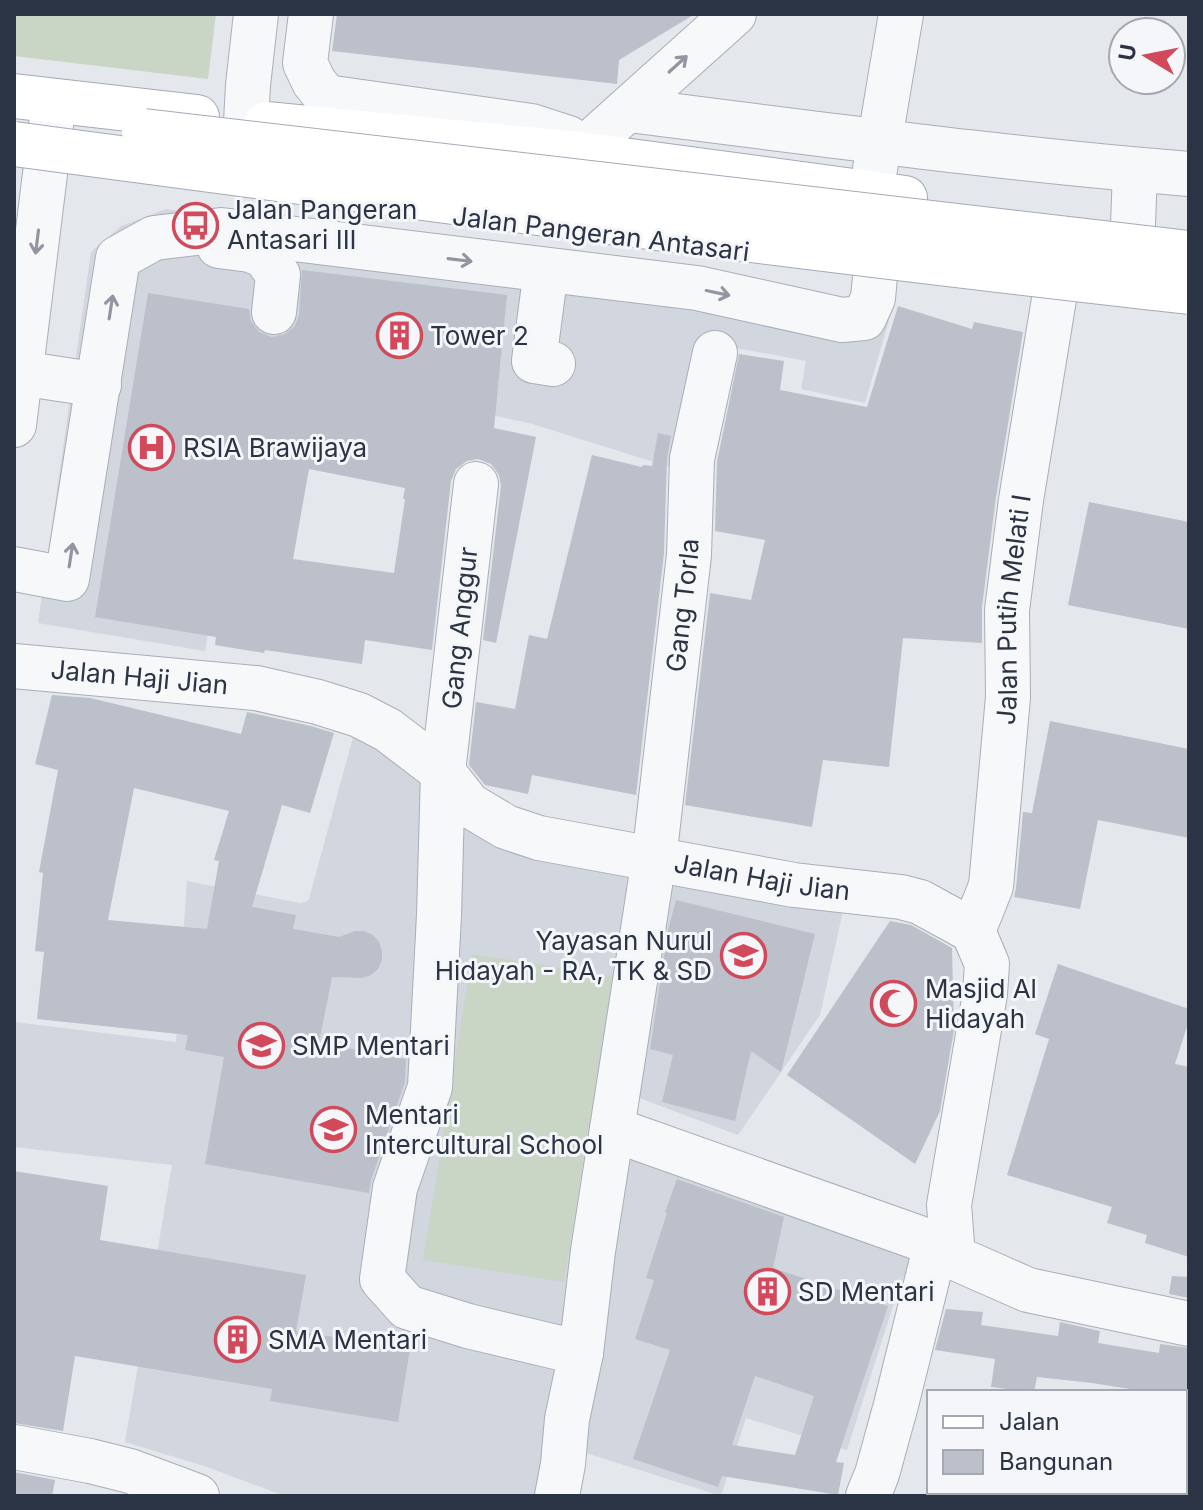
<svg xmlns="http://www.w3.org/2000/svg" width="1203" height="1510" font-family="Inter,sans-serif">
  <rect width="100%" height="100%" fill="#e4e7ec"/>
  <g fill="#d2d6de">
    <path d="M166 209 553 264 892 310 865 403 801 389 806 361 709 343 686 472 529 423 256 367 205 651 38 623 91 252 121 226Z"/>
    <path d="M355 730 441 790 638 871 602 1112 926 1220 894 1303 847 1450 746 1418 721 1496 583 1452 573 1496H285L204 1466 125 1442 172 1165 14 1147V1022L176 1042 187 881 300 903 306 902 309 899Z"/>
    <path d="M671 861 846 897 820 1015 738 1135 626 1093Z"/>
  </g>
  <g fill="#c9d6c5">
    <path d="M14 14H216L208 79 14 56Z"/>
    <path d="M472 954 613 976 564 1282 423 1260Z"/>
  </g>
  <g fill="#bbc0ca" fill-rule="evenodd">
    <path d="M337 14H695L619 60 617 84 332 51Z"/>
    <path d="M302 270 507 295 494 428 536 437 496 643 483 640 501 486 499 475 491 464 478 459 467 461 456 469 451 481 432 650 365 640 362 664 265 650 264 653 215 645 216 637 95 617 148 293 249 309 251 321 259 332 272 337 285 334 295 326 299 315ZM309 469 405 488 403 499H405L394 573 293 559Z"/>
    <path d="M898 306 972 329 974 322 1023 332 996 497 982 607V643L903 638 889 767 823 760 812 827 685 805 710 593 751 600 765 540 715 531 717 462 739 354 784 361 780 390 867 407Z"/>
    <path d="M658 433 671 436 667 458 664 553 636 795 532 775 528 794 485 785 469 765 476 702 515 709 529 635 547 639 592 455 642 467 643 465 652 466Z"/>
    <path d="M1089 502 1189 522V629L1068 605Z"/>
    <path d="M52 695 90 698 241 734 247 712 311 726 334 733 310 813 282 805 252 907 296 915 293 929 339 937 355 931H364L373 935 379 942 382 951V960L378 969 371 975 362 978 332 977 319 1043 406 1059 405 1082 371 1180 369 1193 205 1164 224 1057 185 1050 188 1035 37 1019 44 952 35 951 43 873 39 872 58 770 35 764ZM134 788 229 811 214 860 219 861 207 929 108 920Z"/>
    <path d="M1050 721 1189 749V838L1098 820 1080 909 1014 897 1016 888 1023 812 1032 813Z"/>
    <path d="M676 900 815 934 781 1072 751 1051 735 1121 662 1102 673 1055 650 1049 668 930Z"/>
    <path d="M890 921 911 925 952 948 954 1030 940 1111 915 1164 787 1075Z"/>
    <path d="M1058 964 1189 1009V1020L1175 1064 1189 1067V1257L1145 1243 1147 1235 1107 1223 1112 1207 1007 1175 1049 1039 1035 1034Z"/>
    <path d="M14 1171 108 1186 100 1240 306 1275 296 1331 410 1349 398 1422 270 1401 272 1389 75 1356 63 1431 14 1423Z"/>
    <path d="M677 1179 784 1217 773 1268 888 1306 836 1462 844 1463 838 1495 722 1476 718 1487 633 1459 670 1350 635 1339 654 1280 646 1278 667 1213 665 1212ZM755 1376 814 1396 795 1455 732 1445Z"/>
    <path d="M1172 1276 1189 1277V1298L1169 1294Z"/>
    <path d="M946 1309 983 1312 981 1325 1058 1336 1060 1322 1100 1331 1098 1343 1159 1353 1160 1344 1189 1348V1399L1185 1398V1392H1149L1092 1383 1037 1377 1034 1392 991 1387 995 1359 935 1350Z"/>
    <path d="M14 1472 55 1480 52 1496H14Z"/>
  </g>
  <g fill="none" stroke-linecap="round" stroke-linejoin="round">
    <defs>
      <g id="minor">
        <path d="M311 14 305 63 314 82 326 97 531 126 568 138 578 154 734 14"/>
        <path d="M628 110C815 133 1001 159 1189 174"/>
        <path d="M246 122 248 85 256 14"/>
        <path d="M875 169 901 14"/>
        <path d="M1133 225 1135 170"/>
        <path d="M219 246 250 250 265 256 278 275 274 312"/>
        <path d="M546 270 534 361 553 364"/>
        <path d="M20 373 99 385"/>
        <path d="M14 425 54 101"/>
        <path d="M476 484 443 772 439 915 430 1087 395 1188 382 1279 407 1307 468 1326 581 1353"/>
        <path d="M14 569 67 579 118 258 154 238 221 230 697 288 842 320 864 318 873 298 876 266"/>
        <path id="s1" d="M14 666 256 688 318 702 359 715 388 730 443 772 469 805 506 827 539 838 794 885 901 897 920 902 973 931 987 964 985 994 949 1205 953 1257 1028 1290 1189 1324"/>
        <path id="s2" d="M973 931 991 886 1008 697 1007 610 1021 500 1056 287"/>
        <path d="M612 1129 936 1244 953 1257"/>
        <path d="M14 1447 90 1461 130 1471 197 1496"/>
        <path id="s3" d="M557 1496 563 1464 567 1419 581 1353 593 1251 654 859 689 555 692 459 715 353"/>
        <path d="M868 1496 877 1474 896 1405 936 1244"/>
      </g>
      <g id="major">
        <path d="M14 96 197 117"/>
        <path d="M266 124 578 154 905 198"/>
      </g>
    </defs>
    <use href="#minor" stroke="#a9aeb7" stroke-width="46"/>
    <use href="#major" stroke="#a3abb8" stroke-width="46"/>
    <use href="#minor" stroke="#f7f8fa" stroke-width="44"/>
    <use href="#major" stroke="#fff" stroke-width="44"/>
    <defs>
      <g id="major-bridge">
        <path d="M144 131 1189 253"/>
        <path d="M14 144C405 196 797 248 1189 292"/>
      </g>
    </defs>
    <use href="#major-bridge" stroke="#a3abb8" stroke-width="46" stroke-linecap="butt"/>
    <use href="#major-bridge" stroke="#fff" stroke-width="44"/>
  </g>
  <defs><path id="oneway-shaft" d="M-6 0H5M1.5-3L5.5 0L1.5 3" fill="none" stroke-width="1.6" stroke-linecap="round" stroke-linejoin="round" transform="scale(2)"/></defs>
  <g stroke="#9196a0">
    <use href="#oneway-shaft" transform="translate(678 64) rotate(-42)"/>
    <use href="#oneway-shaft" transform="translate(37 242) rotate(97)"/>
    <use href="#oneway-shaft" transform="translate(460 260) rotate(7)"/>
    <use href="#oneway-shaft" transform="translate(718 293) rotate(12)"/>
    <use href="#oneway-shaft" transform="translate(111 307) rotate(-81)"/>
    <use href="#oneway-shaft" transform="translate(71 555) rotate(-81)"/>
  </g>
  <defs>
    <symbol id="bus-ring" viewBox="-11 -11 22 22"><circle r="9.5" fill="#f4f6f9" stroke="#d1495b" stroke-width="1.5"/><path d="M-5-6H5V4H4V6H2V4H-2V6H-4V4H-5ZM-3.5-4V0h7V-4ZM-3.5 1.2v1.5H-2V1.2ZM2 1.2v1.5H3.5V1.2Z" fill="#d1495b"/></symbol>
    <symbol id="building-ring" viewBox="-11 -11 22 22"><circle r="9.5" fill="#f4f6f9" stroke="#d1495b" stroke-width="1.5"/><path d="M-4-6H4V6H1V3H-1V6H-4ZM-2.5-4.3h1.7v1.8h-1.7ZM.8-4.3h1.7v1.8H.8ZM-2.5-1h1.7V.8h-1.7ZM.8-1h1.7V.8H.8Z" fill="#d1495b"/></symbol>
    <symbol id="hospital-ring" viewBox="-11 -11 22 22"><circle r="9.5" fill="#f4f6f9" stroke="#d1495b" stroke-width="1.5"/><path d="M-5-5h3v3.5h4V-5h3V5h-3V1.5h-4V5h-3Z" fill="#d1495b"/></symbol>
    <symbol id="school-ring" viewBox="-11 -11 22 22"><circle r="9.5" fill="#f4f6f9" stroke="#d1495b" stroke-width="1.5"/><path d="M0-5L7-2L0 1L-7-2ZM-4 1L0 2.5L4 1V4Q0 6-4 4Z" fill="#d1495b"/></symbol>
    <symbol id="mosque-ring" viewBox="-11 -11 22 22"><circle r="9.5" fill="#f4f6f9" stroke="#d1495b" stroke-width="1.5"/><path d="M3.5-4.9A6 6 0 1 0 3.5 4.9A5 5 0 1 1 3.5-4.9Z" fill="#d1495b"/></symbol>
  </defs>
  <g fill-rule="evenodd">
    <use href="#bus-ring" x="170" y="200" width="51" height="51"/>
    <use href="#building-ring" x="374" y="310" width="51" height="51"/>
    <use href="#hospital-ring" x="126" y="422" width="51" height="51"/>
    <use href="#school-ring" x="718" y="930" width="51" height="51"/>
    <use href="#mosque-ring" x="868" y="978" width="51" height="51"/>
    <use href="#school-ring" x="236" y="1020" width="51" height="51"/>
    <use href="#school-ring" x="308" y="1104" width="51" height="51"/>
    <use href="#building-ring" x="742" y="1266" width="51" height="51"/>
    <use href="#building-ring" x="212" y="1314" width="51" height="51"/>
  </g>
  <g text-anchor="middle" stroke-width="6" stroke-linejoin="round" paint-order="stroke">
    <g font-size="26" fill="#2b3445" stroke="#f4f6f9" text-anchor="start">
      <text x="227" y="219">Jalan Pangeran<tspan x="227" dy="30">Antasari III</tspan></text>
      <text x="430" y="345">Tower 2</text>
      <text x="183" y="457">RSIA Brawijaya</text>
      <text x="712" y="950" text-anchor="end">Yayasan Nurul<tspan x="712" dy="30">Hidayah - RA, TK &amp; SD</tspan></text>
      <text x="925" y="998">Masjid Al<tspan x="925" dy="30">Hidayah</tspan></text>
      <text x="292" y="1055">SMP Mentari</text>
      <text x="365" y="1124">Mentari<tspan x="365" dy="30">Intercultural School</tspan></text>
      <text x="798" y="1301">SD Mentari</text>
      <text x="268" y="1349">SMA Mentari</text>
    </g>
    <g font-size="26" fill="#2b3445" stroke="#f4f6f9">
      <text transform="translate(601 234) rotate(7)" y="9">Jalan Pangeran Antasari</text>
      <text dy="9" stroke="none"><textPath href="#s3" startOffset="900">Gang Torla</textPath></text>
      <text dy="9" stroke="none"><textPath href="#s2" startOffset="326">Jalan Putih Melati I</textPath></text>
      <text transform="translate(460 628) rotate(-84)" y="9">Gang Anggur</text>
      <text dy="9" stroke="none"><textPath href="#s1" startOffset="126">Jalan Haji Jian</textPath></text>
      <text dy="9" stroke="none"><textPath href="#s1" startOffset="798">Jalan Haji Jian</textPath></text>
    </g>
  </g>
  <rect width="1203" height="1510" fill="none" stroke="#2b3445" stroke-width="32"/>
  <rect x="927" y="1390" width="260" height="104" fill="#f4f6f9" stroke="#a4a8b1" stroke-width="2"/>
  <rect x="943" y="1416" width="40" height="12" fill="#ffffff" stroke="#a4a8b1" stroke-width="2"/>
  <text x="999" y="1430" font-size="24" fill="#2b3445">Jalan</text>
  <rect x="943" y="1450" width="40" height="24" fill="#bbc0ca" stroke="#a4a8b1" stroke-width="2"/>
  <text x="999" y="1470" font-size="24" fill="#2b3445">Bangunan</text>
  <g transform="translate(1147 56) rotate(280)"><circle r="38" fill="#f4f6f9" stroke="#a4a8b1" stroke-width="2"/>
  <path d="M0-6L14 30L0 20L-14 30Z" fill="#d1495b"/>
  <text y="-12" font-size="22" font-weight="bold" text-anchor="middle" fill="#2b3445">U</text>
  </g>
</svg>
